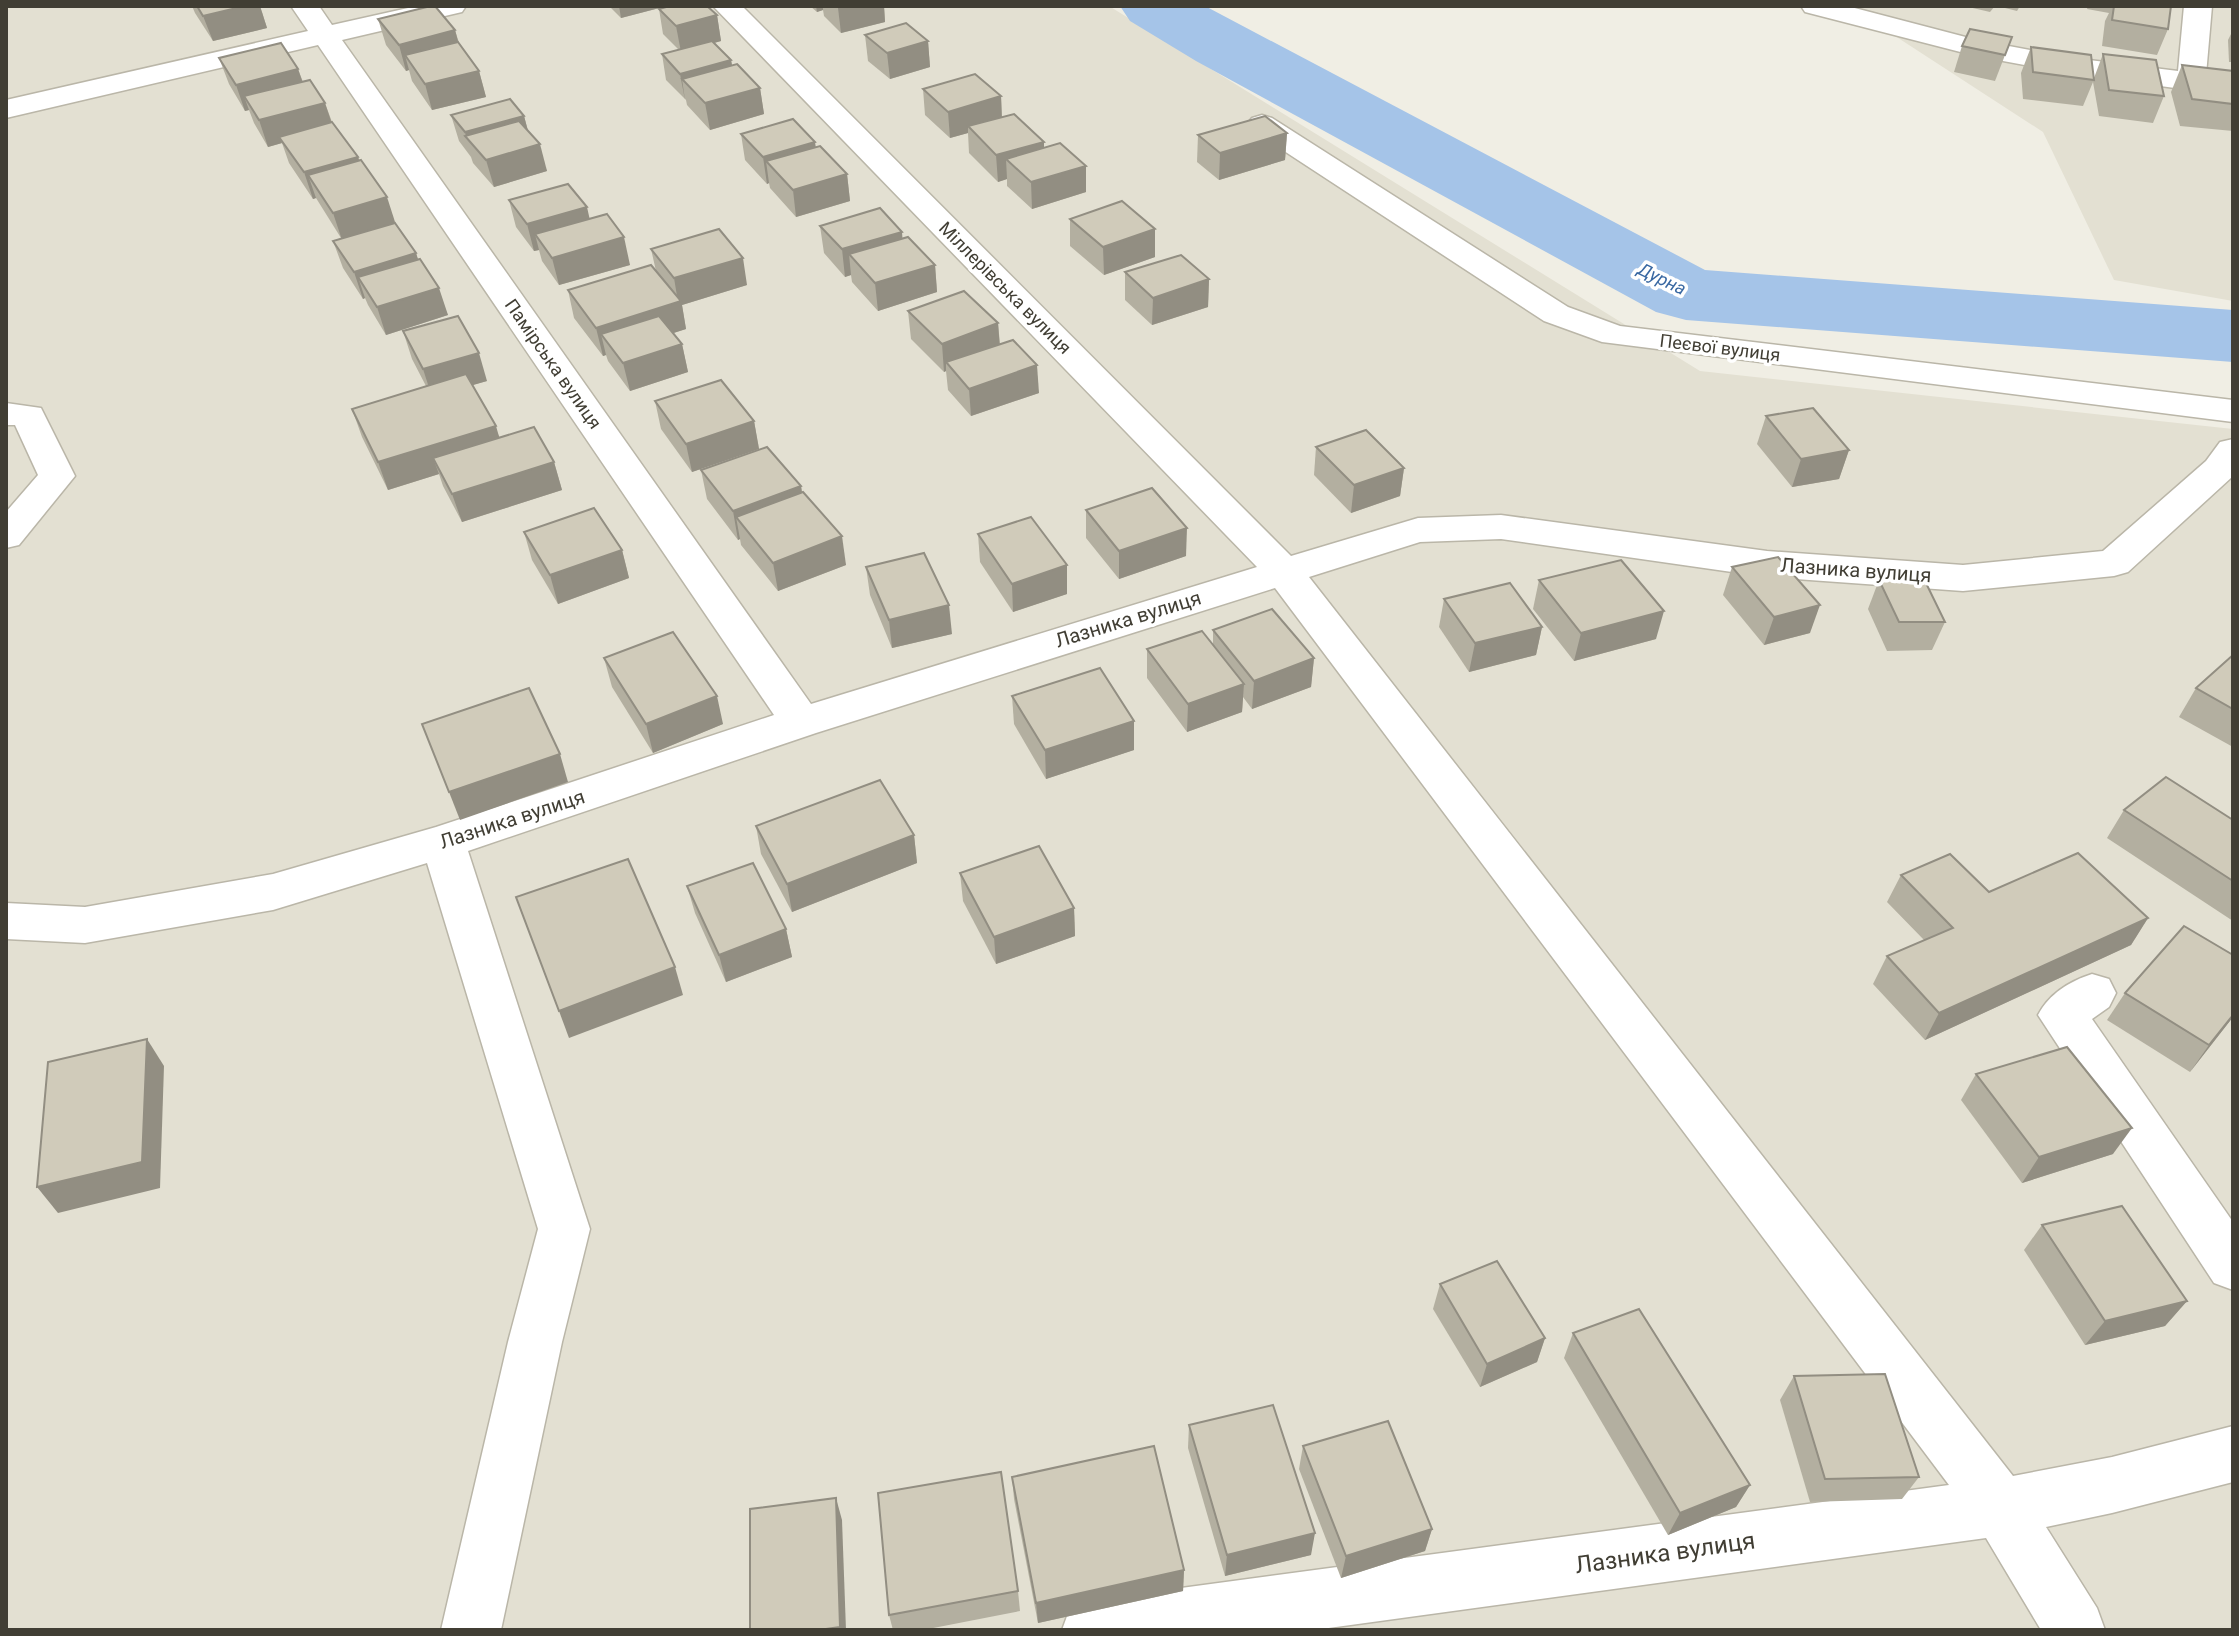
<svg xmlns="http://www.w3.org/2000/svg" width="2239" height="1636" font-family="Roboto,sans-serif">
  <rect width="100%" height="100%" fill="#f0eee4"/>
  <g fill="#e3e0d2">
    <path d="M6 6H1109L1700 371 2233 429V1630H6Z"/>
    <path d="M1804 6H2233V301L2114 280 2043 132 1892 34Z"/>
  </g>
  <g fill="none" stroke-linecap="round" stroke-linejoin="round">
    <path fill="#a5c4e8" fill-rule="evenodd" d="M1120 6H1205L1705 270 2233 310V362L1686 320 1656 312 1196 61 1130 21Z"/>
    <defs>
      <g id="minor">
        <path d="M291 6H319L332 25 417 6H466L462 12 342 40 811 704 1257 567 713 6H742L1291 556 1418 518 1501 515 1767 551 1963 565 2103 551 2206 461 2220 442 2233 439 2232 477 2128 572 2114 576 1963 591 1767 577 1501 539 1420 542 1309 577 2013 1476 2112 1457 2233 1426V1482L2112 1513 2046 1527 2097 1608 2105 1630H2041L1986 1538 1314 1630H1062L1070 1608 1092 1600 1949 1485 1275 588 816 733 468 851 590 1229 562 1342 501 1630H441L508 1342 538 1229 427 863 273 910 85 943 6 939V903L85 907 273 874 436 827 774 715 318 45 6 118V100L308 31Z"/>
        <path d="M1801 6H1847L1977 40 2073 58 2178 71 2184 6H2212L2206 75 2233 78V96L2073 74 1976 56 1805 12Z"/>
        <path d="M1262 115 1272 118 1568 307 1620 326 2233 400V422L1602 342 1544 321 1252 130 1247 124 1252 118Z"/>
        <path d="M6 403 41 408 75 476 19 545 6 548V512L38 475 15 425H6Z"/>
        <path d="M2092 974 2109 979 2116 993 2109 1007 2092 1019 2233 1222V1290L2214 1283 2038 1015C2049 994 2070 981 2092 974Z"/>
      </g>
    </defs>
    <use href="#minor" stroke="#bab6a8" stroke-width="3"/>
    <use href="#minor" fill="#fff" fill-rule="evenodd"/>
  </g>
  <g fill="#b3afa0">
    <path d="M192 6H260L267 28 213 41 195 13Z"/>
    <path d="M609 6H667L621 18Z"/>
    <path d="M810 6H884L885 22 841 33 824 16 823 10 817 12Z"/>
    <path d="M1964 6H1995L1990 12Z"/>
    <path d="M1997 6H2020L2017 11Z"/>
    <path d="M2088 6H2171L2168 29 2157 55 2102 46 2105 21 2109 13 2087 9Z"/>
    <path d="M659 9 717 15 721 41 714 43 731 60 732 66 760 88 764 114 710 130 687 105 686 100 666 80 662 54 679 50 663 34Z"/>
    <path d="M378 19 455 30 459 43 479 71 486 97 432 110 412 81 409 70 406 71 386 45Z"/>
    <path d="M2233 30V62H2229L2228 40Z"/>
    <path d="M865 35 928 41 930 67 890 79 868 61Z"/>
    <path d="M2012 37 1995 81 1954 72 1962 46Z"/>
    <path d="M2031 47 2094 78 2103 54 2164 96 2153 123 2099 116 2093 82 2083 106 2023 99 2021 73Z"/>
    <path d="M219 58 298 69 303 82 325 103 332 122 358 157 396 225 416 253 418 260 448 315 386 335 368 305 365 298 363 299 343 268 333 241 341 238 316 198 313 199 289 163 282 143 268 147 254 123 249 110 245 111 229 84Z"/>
    <path d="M2182 65 2233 71V131L2180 126 2171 92Z"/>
    <path d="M923 89 1001 96 1002 117 1044 142V148L1086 166V192L1032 209 1007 186V179L998 182 969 153 968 133 950 138 925 115Z"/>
    <path d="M451 115 524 116 528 131 547 171 494 187 473 163 471 157 459 141Z"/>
    <path d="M1287 133 1285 160 1219 180 1197 162 1198 135Z"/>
    <path d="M741 134 816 147 847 174 850 201 796 217 770 188 769 183 767 184 745 160Z"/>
    <path d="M509 200 590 218 630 265 559 285 542 261 539 250 534 251 516 227Z"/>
    <path d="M1070 219 1155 229V257L1104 275 1070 246Z"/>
    <path d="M820 226 902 238 935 265 937 292 878 311 852 282 851 275 845 277 824 253Z"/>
    <path d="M651 249 747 285 682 305 686 329 673 333 682 344 688 372 630 391 608 361 606 355 603 356 574 318 568 290 656 271Z"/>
    <path d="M1125 272 1209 279 1208 307 1152 325 1125 300Z"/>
    <path d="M908 311 998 323 1000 344 1039 393 971 416 948 390 946 371 944 372 911 339Z"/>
    <path d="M403 331 487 381 472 385 500 438 554 462 562 490 462 522 443 486 439 474 388 490 362 437 352 409 426 386 412 359Z"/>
    <path d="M655 401 754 421 759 449 692 472 661 429Z"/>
    <path d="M1766 416 1849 450 1839 479 1792 487 1757 444Z"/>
    <path d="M1316 447 1404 468 1400 496 1351 513 1314 475Z"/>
    <path d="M701 470 801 486 802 492 846 565 778 591 741 545 740 539 738 540 707 499Z"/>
    <path d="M1086 510 1186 556 1119 579 1086 538Z"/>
    <path d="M524 532 622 550 629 578 558 604 532 560Z"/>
    <path d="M978 534 1067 565V594L1013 612 980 562Z"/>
    <path d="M866 567 952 634 892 648 870 595Z"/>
    <path d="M1732 567 1810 633 1764 645 1723 595Z"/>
    <path d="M1539 580 1656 639 1574 661 1533 609Z"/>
    <path d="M1879 580 1945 622 1932 650 1887 651 1868 609Z"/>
    <path d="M1444 599 1542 627 1536 655 1469 672 1439 627Z"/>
    <path d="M1213 630 1314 658 1311 687 1252 709 1243 697 1242 712 1187 732 1147 678V649L1213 644Z"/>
    <path d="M2233 655V747L2179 717 2196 688Z"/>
    <path d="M604 658 723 724 653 753 612 687Z"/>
    <path d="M1012 696 1134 721V750L1046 779 1014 724Z"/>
    <path d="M2124 810 2231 818 2233 815V921L2107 838Z"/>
    <path d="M756 826 914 835 917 863 792 912 761 854Z"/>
    <path d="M960 873 1074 908 1075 936 996 964 963 901Z"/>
    <path d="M1901 875 1989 892 2148 918 2131 945 1925 1040 1873 984 1887 956 1924 940 1887 902Z"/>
    <path d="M687 886 786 929 792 957 726 982 695 913Z"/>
    <path d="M2233 955V1017L2190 1072 2107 1020 2125 993Z"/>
    <path d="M1976 1074 2113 1154 2022 1183 1961 1100Z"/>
    <path d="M2042 1225 2187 1301 2165 1326 2085 1345 2024 1250Z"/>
    <path d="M1440 1284 1545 1338 1537 1362 1480 1387 1433 1309Z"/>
    <path d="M1573 1333 1750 1485 1736 1507 1668 1535 1564 1358Z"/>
    <path d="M1794 1376 1919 1477 1902 1499 1810 1502 1780 1400Z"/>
    <path d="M1189 1425 1311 1555 1225 1576 1188 1448Z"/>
    <path d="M1303 1446 1432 1529 1425 1551 1341 1578 1299 1469Z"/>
    <path d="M1012 1477 1184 1570 1183 1591 1038 1623 1014 1499Z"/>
    <path d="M1018 1591 1020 1611 923 1630H893L889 1615Z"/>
  </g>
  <g fill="#928e82">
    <path d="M245 6H260L267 28 213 41 203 16Z"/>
    <path d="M619 6H667L621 18Z"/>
    <path d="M816 6H823V10L817 12Z"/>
    <path d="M845 6H884L885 22 841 33 838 8Z"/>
    <path d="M717 15 721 41 681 52 676 26Z"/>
    <path d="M455 30 462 56 405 55 409 70 406 71 399 45Z"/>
    <path d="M928 41 930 67 890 79 887 53Z"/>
    <path d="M731 60 736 86 682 79 685 100 680 74Z"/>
    <path d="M298 69 307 95 244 96 249 110 245 111 236 85Z"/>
    <path d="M479 71 486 97 432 110 425 84Z"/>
    <path d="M760 88 764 114 710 130 705 103Z"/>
    <path d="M1001 96 1002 123 968 126V133L950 138 948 112Z"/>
    <path d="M325 103 334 130 279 137 282 143 268 147 259 120Z"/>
    <path d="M524 116 531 142 466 137 465 132Z"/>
    <path d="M1287 133 1285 160 1219 180 1220 153Z"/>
    <path d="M815 142 819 168 766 161 769 183 767 184 763 157Z"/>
    <path d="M1044 142V168L1006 159 1007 179 998 182 996 155Z"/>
    <path d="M540 144 547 171 494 187 486 160Z"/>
    <path d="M358 157 366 184 308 175 316 198 313 199 304 172Z"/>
    <path d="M1086 166V192L1032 209 1031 182Z"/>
    <path d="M847 174 850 201 796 217 793 190Z"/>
    <path d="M387 197 396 225 342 240 333 213Z"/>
    <path d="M587 207 593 234H535L539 250 534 251 527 224Z"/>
    <path d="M1155 229V257L1104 275 1103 247Z"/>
    <path d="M902 232 904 259 849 254 851 275 845 277 842 249Z"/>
    <path d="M624 237 630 265 559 285 552 258Z"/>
    <path d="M416 253 425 281 358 277 365 298 363 299 354 272Z"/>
    <path d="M743 258 747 285 682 305 686 329 615 352 601 334 606 355 603 356 596 328 678 302 674 278Z"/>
    <path d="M935 265 937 292 878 311 875 283Z"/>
    <path d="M1209 279 1208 307 1152 325 1153 298Z"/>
    <path d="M439 288 448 315 386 335 377 307Z"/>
    <path d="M998 323 1000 350 946 362V371L944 372 942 344Z"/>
    <path d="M682 344 688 372 630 391 623 363Z"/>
    <path d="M479 353 487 381 432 397 423 369Z"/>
    <path d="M1037 365 1039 393 971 416 969 389Z"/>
    <path d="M754 421 759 449 692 472 686 444Z"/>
    <path d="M496 426 504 454 433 458 439 474 388 490 378 462Z"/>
    <path d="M1849 450 1839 479 1792 487 1801 459Z"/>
    <path d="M554 462 562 490 462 522 452 494Z"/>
    <path d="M1404 468 1400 496 1351 513 1354 485Z"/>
    <path d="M801 486 805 515 736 517 740 539 738 540 733 511Z"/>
    <path d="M1187 528 1186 556 1119 579V551Z"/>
    <path d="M842 536 846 565 778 591 773 563Z"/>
    <path d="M622 550 629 578 558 604 550 575Z"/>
    <path d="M1067 565V594L1013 612 1012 584Z"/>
    <path d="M949 605 952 634 892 648 889 620Z"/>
    <path d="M1820 605 1810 633 1764 645 1774 617Z"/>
    <path d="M1664 611 1656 639 1574 661 1581 633Z"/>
    <path d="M1542 627 1536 655 1469 672 1475 643Z"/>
    <path d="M1314 658 1311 687 1252 709 1254 681Z"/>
    <path d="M1244 684 1242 712 1187 732 1188 704Z"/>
    <path d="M717 696 723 724 653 753 646 724Z"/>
    <path d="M1134 721V750L1046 779 1045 750Z"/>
    <path d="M560 754 568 782 460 820 449 792Z"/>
    <path d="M914 835 917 863 792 912 787 884Z"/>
    <path d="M1074 908 1075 936 996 964 994 937Z"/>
    <path d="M2148 918 2131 945 1925 1040 1939 1013Z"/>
    <path d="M786 929 792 957 726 982 719 955Z"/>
    <path d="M675 967 683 995 569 1038 559 1011Z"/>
    <path d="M2233 1015V1017L2190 1072 2209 1045Z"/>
    <path d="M147 1039 164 1066 160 1188 58 1213 37 1187Z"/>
    <path d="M2132 1128 2113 1154 2022 1183 2039 1157Z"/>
    <path d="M2187 1301 2165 1326 2085 1345 2105 1321Z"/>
    <path d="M1545 1338 1537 1362 1480 1387 1487 1364Z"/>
    <path d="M1750 1485 1736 1507 1668 1535 1680 1513Z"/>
    <path d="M836 1498 842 1520 846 1630H841L840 1627Z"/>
    <path d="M1432 1529 1425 1551 1341 1578 1346 1556Z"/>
    <path d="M1315 1533 1311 1555 1225 1576 1227 1555Z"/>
    <path d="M1184 1570 1183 1591 1038 1623 1036 1603Z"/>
  </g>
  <g fill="#d0cbba" stroke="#928e82" stroke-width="2">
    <path d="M197 6H245L203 16Z"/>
    <path d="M431 6H435L455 30 399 45 378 19Z"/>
    <path d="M670 6H707L717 15 676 26 659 9Z"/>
    <path d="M2114 6H2171L2168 29 2112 20Z"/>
    <path d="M906 23 928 41 887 53 865 35Z"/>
    <path d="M1970 29 2012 37 2005 55 1962 46Z"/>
    <path d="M712 41 731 60 680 74 662 54Z"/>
    <path d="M458 42 479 71 425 84 405 55Z"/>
    <path d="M281 43 298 69 236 85 219 58Z"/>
    <path d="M2031 47 2091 55 2094 80 2033 72Z"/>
    <path d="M2103 54 2156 60 2164 96 2109 90Z"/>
    <path d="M737 64 760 88 705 103 682 79Z"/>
    <path d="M2182 65 2233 71V104L2192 99Z"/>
    <path d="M975 74 1001 96 948 112 923 89Z"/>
    <path d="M310 80 325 103 259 120 244 96Z"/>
    <path d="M510 99 524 116 465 132 451 115Z"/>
    <path d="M1014 114 1044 142 996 155 968 126Z"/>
    <path d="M1265 116 1287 133 1220 153 1198 135Z"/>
    <path d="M793 119 815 142 763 157 741 134Z"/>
    <path d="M519 121 540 144 486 160 465 136Z"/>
    <path d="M332 122 358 157 304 172 279 137Z"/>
    <path d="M1060 143 1086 166 1031 182 1006 159Z"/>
    <path d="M820 146 847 174 793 190 766 161Z"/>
    <path d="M361 160 387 197 333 213 308 175Z"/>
    <path d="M568 184 587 207 527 224 509 200Z"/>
    <path d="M1122 201 1155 229 1103 247 1070 219Z"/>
    <path d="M880 208 902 232 842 249 820 226Z"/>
    <path d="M607 214 624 237 552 258 535 234Z"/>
    <path d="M395 223 416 253 354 272 333 241Z"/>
    <path d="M719 229 743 258 674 278 651 249Z"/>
    <path d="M908 237 935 265 875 283 849 254Z"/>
    <path d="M1181 255 1209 279 1153 298 1125 272Z"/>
    <path d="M420 259 439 288 377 307 358 277Z"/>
    <path d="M651 265 681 301 596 328 568 290Z"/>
    <path d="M964 291 998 323 942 344 908 311Z"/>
    <path d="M458 316 479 353 423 369 403 331Z"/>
    <path d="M659 316 682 344 623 363 601 334Z"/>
    <path d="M1013 340 1037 365 969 389 946 362Z"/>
    <path d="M466 374 496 426 378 462 352 409Z"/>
    <path d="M721 380 754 421 686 444 655 401Z"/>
    <path d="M1813 408 1849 450 1801 459 1766 416Z"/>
    <path d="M534 427 554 462 452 494 433 458Z"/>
    <path d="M1366 430 1404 468 1354 485 1316 447Z"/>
    <path d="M767 447 801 486 733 511 701 470Z"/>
    <path d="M1152 488 1187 528 1119 551 1086 510Z"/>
    <path d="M803 492 842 536 773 563 736 517Z"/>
    <path d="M594 508 622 550 550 575 524 532Z"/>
    <path d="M1031 517 1067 565 1012 584 978 534Z"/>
    <path d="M924 553 949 605 889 620 866 567Z"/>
    <path d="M1778 557 1820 605 1774 617 1732 567Z"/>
    <path d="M1621 560 1664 611 1581 633 1539 580Z"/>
    <path d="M1924 579 1945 622H1899L1879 580Z"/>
    <path d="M1510 583 1542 627 1475 643 1444 599Z"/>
    <path d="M1272 609 1314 658 1254 681 1213 630Z"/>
    <path d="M1202 631 1244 684 1188 704 1147 649Z"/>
    <path d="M673 632 717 696 646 724 604 658Z"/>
    <path d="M2233 655V709L2196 688Z"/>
    <path d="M1100 668 1134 721 1045 750 1012 696Z"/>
    <path d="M529 688 560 754 449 792 422 724Z"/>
    <path d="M2166 777 2233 820V881L2124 810Z"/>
    <path d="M880 780 914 835 787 884 756 826Z"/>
    <path d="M1039 846 1074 908 994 937 960 873Z"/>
    <path d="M2078 853 2148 918 1939 1013 1887 956 1953 928 1901 875 1950 854 1989 892Z"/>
    <path d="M628 859 675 967 559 1011 516 897Z"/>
    <path d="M753 863 786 929 719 955 687 886Z"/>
    <path d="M2184 926 2233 955V1015L2209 1045 2125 993Z"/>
    <path d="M147 1039 142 1162 37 1187 48 1062Z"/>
    <path d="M2067 1047 2132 1128 2039 1157 1976 1074Z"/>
    <path d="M2122 1206 2187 1301 2105 1321 2042 1225Z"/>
    <path d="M1497 1261 1545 1338 1487 1364 1440 1284Z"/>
    <path d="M1639 1309 1750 1485 1680 1513 1573 1333Z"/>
    <path d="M1885 1374 1919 1477 1825 1479 1794 1376Z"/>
    <path d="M1273 1405 1315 1533 1227 1555 1189 1425Z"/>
    <path d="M1388 1421 1432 1529 1346 1556 1303 1446Z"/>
    <path d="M1154 1446 1184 1570 1036 1603 1012 1477Z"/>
    <path d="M1001 1472 1018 1591 889 1615 878 1493Z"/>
    <path d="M836 1498 840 1627 819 1630H750V1509Z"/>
  </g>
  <g text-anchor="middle" stroke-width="7" stroke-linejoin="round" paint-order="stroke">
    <g font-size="18" font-style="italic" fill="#3968a2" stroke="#fff">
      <text transform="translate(1662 279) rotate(26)" y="6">Дурна</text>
    </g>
    <g font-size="18" fill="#413e34" stroke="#fff">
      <text transform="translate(1005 288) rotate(45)" y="6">Міллерівська вулиця</text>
      <text transform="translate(1720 348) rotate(7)" y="6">Пеєвої вулиця</text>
      <text transform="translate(553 364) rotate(55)" y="6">Памірська вулиця</text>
    </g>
    <g font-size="20" fill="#413e34" stroke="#fff">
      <text transform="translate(1856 570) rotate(4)" y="7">Лазника вулиця</text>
      <text transform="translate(1128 619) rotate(-17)" y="7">Лазника вулиця</text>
      <text transform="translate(512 819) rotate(-18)" y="7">Лазника вулиця</text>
    </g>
    <g font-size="24" fill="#413e34" stroke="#fff">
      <text transform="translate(1665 1553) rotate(-8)" y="8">Лазника вулиця</text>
    </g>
  </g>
  <rect width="2239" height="1636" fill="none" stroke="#413e34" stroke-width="16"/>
</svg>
